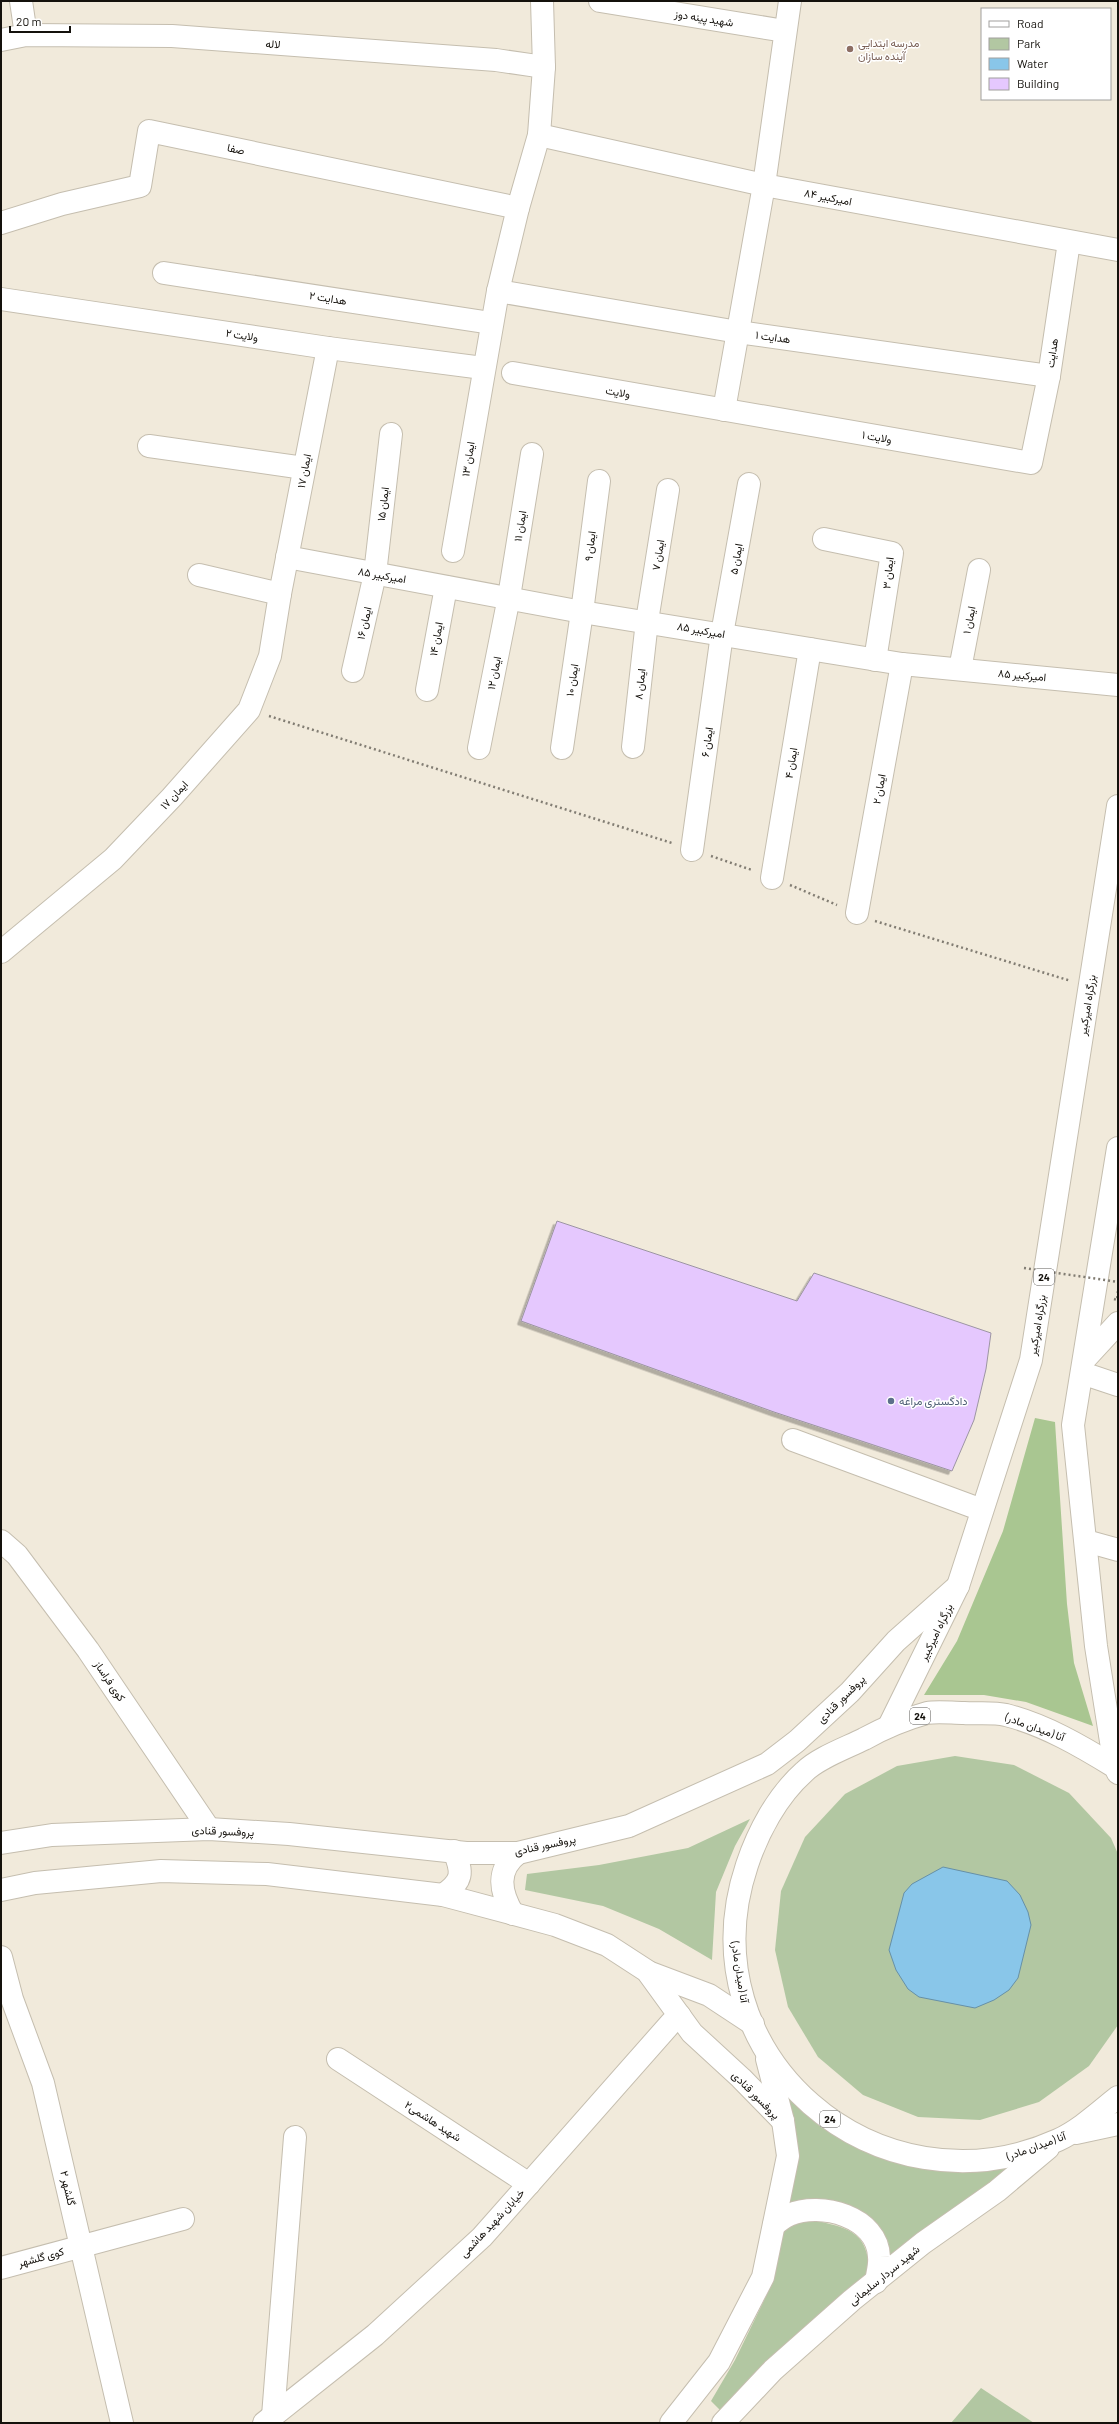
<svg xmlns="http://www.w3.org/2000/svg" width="1119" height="2424" font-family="Barlow,Vazirmatn,sans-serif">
  <defs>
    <filter id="shadow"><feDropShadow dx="-3.5" dy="3.5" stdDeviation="0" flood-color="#0004"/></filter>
  </defs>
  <rect width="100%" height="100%" fill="#f1eadb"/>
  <g fill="#b2c7a2">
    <path d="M955 1756 1014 1765 1069 1793 1111 1838 1118 1854V2025L1089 2066 1039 2102 980 2120 918 2117 863 2095 818 2057 788 2007 775 1950 781 1891 805 1837 845 1794 897 1766Z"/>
    <path d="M750 1819 735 1846 716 1892 712 1960 659 1929 603 1906 525 1890 527 1874 599 1865 688 1848Z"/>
    <path d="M781 2091 855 2147 924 2169 1024 2163 890 2259 888 2241 875 2223 785 2209Z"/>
    <path d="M818 2221C851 2229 868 2233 869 2272L722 2412 711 2401 735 2360 771 2286 780 2235 792 2223Z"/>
    <path d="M981 2388 1034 2423H951Z"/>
  </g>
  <path fill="#a9c691" d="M1035 1418 1055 1422 1067 1604 1074 1663 1093 1726 1026 1702 984 1695H924L957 1641 1003 1531Z"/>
  <path fill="#89c6e9" stroke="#6690a7" d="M943 1867 1007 1881 1020 1895 1028 1912 1031 1925 1018 1978 1009 1990 994 2000 975 2008 919 1997 908 1989 896 1970 889 1950 904 1893 912 1884Z"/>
  <path fill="#e5c8fe" stroke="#9c95a2" filter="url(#shadow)" d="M557 1221 797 1301 814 1273 991 1333 986 1369 974 1420 952 1471 774 1412 521 1321Z"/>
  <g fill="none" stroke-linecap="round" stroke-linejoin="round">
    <defs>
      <g id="minor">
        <path d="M21 1 26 35"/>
        <path d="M600 1 785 31"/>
        <path d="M1 40 26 35 172 36 496 60 544 67"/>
        <path d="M539 135 764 185 1118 250"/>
        <path d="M1 223 62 204 140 186 149 131 518 208"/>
        <path d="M164 273 491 323"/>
        <path d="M498 291 738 332 1049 376"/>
        <path d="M1 299 328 348 483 368"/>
        <path d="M513 373 1031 463 1049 376 1069 242"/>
        <path d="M724 410 764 185 790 1"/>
        <path d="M149 446 304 468"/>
        <path d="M824 539 892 553 875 660"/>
        <path d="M453 551 498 291 518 208 539 135 544 67 542 1"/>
        <path d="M287 557 582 612 902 664 1118 685"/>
        <path d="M199 575 280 594"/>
        <path d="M960 669 979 570"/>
        <path d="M353 671 375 574 391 434"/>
        <path d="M427 690 446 587"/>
        <path d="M633 747 647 621 668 490"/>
        <path d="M479 748 509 597 532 454"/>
        <path d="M562 748 582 612 599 481"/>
        <path d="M692 850 722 634 749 484"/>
        <path d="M772 878 810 649"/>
        <path d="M857 913 902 664"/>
        <path d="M1 952 113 859 172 797 249 710 270 656 280 594 328 348"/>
        <path d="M1084 1360 1118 1323"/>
        <path d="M1082 1373 1118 1385"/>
        <path d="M793 1440 982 1510"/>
        <path d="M1 1541 17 1555 88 1650 209 1829"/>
        <path d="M1086 1541 1118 1550"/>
        <path d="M1 1957 12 1999 43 2083 122 2423"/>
        <path d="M338 2059 529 2184"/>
        <path d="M1 2268 183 2219"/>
        <path d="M273 2416 295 2137"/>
        <path d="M264 2423 375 2335 482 2237 671 2023 680 2016"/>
      </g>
      <g id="major">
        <path d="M889 1726 958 1586 1031 1360 1118 806"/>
        <path d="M1115 1767 1096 1646 1073 1425 1118 1148"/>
        <path d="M1118 1773 1115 1767C1081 1746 1045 1725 1006 1715 993 1712 977 1714 964 1713 952 1713 938 1711 927 1713 905 1719 884 1728 864 1739 846 1748 818 1758 804 1772 777 1796 758 1832 747 1865 683 2055 878 2221 1058 2140 1080 2130 1099 2112 1118 2097"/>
        <path d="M1 1843 52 1835 209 1829 289 1834 466 1853H518L629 1826 767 1764 797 1741 850 1692 896 1641 958 1586"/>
        <path d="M1 1890 35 1883 161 1871 267 1874 443 1895 555 1925 607 1945 647 1971 692 2033 741 2078 783 2121"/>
        <path d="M443 1895C463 1881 463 1873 454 1851"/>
        <path d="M513 1914C500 1892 496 1870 518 1853"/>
        <path d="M648 1972 709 1995 753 2024"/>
        <path d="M1076 2133 1118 2124"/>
        <path d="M774 2225C779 2221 784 2217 789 2215 821 2201 878 2217 879 2257 880 2265 877 2274 876 2282"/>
        <path d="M671 2423 719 2362 763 2277 788 2156 783 2121 767 2059"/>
        <path d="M723 2423 773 2370 852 2300 923 2243 997 2191 1048 2148"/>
      </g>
    </defs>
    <use href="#minor" stroke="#c5beaf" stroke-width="24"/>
    <use href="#major" stroke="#c5beaf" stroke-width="24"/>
    <g stroke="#827d73" stroke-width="2.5" stroke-dasharray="2 3" stroke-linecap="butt">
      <path d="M269 716 672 843"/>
      <path d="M711 856 752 870"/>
      <path d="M790 885 837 905"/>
      <path d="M875 921 1071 981"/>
      <path d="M1114 1299 1117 1300 1118 1291"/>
    </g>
    <use href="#minor" stroke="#fff" stroke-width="22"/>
    <use href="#major" stroke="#fff" stroke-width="22"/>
    <path stroke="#827d73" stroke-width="2.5" stroke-dasharray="2 3" stroke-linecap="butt" d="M1024 1268 1118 1282"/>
  </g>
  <circle fill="#8d6e63" stroke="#fff" stroke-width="1.5" cx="850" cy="49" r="4"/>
  <circle fill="#5c6f8a" stroke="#fff" stroke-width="1.5" cx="891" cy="1401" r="4"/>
  <g text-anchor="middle" stroke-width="3" stroke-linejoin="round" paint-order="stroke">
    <g fill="#fff" stroke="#5a5855" stroke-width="1">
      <rect x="1034" y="1269" width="20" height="16" rx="3"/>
      <rect x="910" y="1708" width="20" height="16" rx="3"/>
      <rect x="820" y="2111" width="20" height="16" rx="3"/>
    </g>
    <g font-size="10" font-weight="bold" fill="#14110c">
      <text x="1044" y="1281">24</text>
      <text x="920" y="1720">24</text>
      <text x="830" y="2123">24</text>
    </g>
    <g font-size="11" fill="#14110c" stroke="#fff">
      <text transform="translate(704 18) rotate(9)" y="4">شهید پینه دوز</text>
      <text transform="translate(273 44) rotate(4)" y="4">لاله</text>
      <text transform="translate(236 149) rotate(12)" y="4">صفا</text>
      <text transform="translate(828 197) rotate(11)" y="4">امیرکبیر ۸۴</text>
      <text transform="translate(328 298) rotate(9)" y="4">هدایت ۲</text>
      <text transform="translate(242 335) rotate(9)" y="4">ولایت ۲</text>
      <text transform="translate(773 337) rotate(8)" y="4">هدایت ۱</text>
      <text transform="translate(1052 353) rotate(-81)" y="4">هدایت</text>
      <text transform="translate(618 392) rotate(10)" y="4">ولایت</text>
      <text transform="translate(877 437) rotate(10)" y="4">ولایت ۱</text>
      <text transform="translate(468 459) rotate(-81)" y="4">ایمان ۱۳</text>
      <text transform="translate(304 471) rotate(-79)" y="4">ایمان ۱۷</text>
      <text transform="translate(383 504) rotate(-83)" y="4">ایمان ۱۵</text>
      <text transform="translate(520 526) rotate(-81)" y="4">ایمان ۱۱</text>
      <text transform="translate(590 546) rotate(-83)" y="4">ایمان ۹</text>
      <text transform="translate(658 555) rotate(-81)" y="4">ایمان ۷</text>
      <text transform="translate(736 559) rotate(-80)" y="4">ایمان ۵</text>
      <text transform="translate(888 573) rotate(-84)" y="4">ایمان ۳</text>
      <text transform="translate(382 575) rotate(10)" y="4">امیرکبیر ۸۵</text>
      <text transform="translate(969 620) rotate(-79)" y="4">ایمان ۱</text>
      <text transform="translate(364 623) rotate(-77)" y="4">ایمان ۱۶</text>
      <text transform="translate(701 630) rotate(10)" y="4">امیرکبیر ۸۵</text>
      <text transform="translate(436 639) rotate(-80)" y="4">ایمان ۱۴</text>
      <text transform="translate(494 673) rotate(-79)" y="4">ایمان ۱۲</text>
      <text transform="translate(1022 675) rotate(5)" y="4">امیرکبیر ۸۵</text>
      <text transform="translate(572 680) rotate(-81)" y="4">ایمان ۱۰</text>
      <text transform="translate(640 684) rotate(-84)" y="4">ایمان ۸</text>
      <text transform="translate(707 742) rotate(-82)" y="4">ایمان ۶</text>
      <text transform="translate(791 763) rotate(-81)" y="4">ایمان ۴</text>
      <text transform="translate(879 789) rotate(-80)" y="4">ایمان ۲</text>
      <text transform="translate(174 795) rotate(-47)" y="4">ایمان ۱۷</text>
      <text transform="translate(1087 1005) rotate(-81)" y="4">بزرگراه امیرکبیر</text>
      <text transform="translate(1037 1325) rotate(-81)" y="4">بزرگراه امیرکبیر</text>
      <text transform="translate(936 1632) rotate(-64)" y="4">بزرگراه امیرکبیر</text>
      <text transform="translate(110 1681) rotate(56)" y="4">کوی فراساز</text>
      <text transform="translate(841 1699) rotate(-45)" y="4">پروفسور قنادی</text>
      <text transform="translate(1035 1727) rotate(20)" y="4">آنا (میدان مادر)</text>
      <text transform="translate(223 1831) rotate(2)" y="4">پروفسور قنادی</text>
      <text transform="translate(545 1845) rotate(-12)" y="4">پروفسور قنادی</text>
      <text transform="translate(740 1972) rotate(81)" y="4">آنا (میدان مادر)</text>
      <text transform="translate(756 2095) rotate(45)" y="4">پروفسور قنادی</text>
      <text transform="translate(433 2121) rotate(33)" y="4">شهید هاشمی۲</text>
      <text transform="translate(1036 2146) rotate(-20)" y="4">آنا (میدان مادر)</text>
      <text transform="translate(68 2188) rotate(77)" y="4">گلشهر ۲</text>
      <text transform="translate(492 2223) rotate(-47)" y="4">خیابان شهید هاشمی</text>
      <text transform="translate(41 2257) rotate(-15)" y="4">کوی گلشهر</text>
      <text transform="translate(884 2275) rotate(-39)" y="4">شهید سردار سلیمانی</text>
    </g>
    <g font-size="11" fill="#785e54" stroke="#fff" text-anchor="start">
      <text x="858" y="47">مدرسه ابتدایی<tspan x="858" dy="13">آینده سازان</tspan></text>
    </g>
    <g font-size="11" fill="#4e5e75" stroke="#fff" text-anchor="start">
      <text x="899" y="1405">دادگستری مراغه</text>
    </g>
  </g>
  <rect width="1119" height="2424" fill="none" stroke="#14110c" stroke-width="4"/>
  <rect x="981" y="8" width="130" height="92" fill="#ffffff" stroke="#a1a09e"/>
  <rect x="989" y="21" width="20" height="6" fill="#ffffff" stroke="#a1a09e"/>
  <text x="1017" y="28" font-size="12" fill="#14110c">Road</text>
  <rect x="989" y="38" width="20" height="12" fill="#b2c7a2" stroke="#a1a09e"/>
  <text x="1017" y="48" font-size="12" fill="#14110c">Park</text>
  <rect x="989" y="58" width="20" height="12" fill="#89c6e9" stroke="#a1a09e"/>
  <text x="1017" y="68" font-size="12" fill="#14110c">Water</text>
  <rect x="989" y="78" width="20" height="12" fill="#e5c8fe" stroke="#a1a09e"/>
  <text x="1017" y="88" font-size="12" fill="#14110c">Building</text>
  <path d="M10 26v6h60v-6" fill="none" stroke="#14110c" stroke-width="2"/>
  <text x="16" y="26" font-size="12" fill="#14110c" stroke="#ffffff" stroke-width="3" paint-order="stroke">20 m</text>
</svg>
